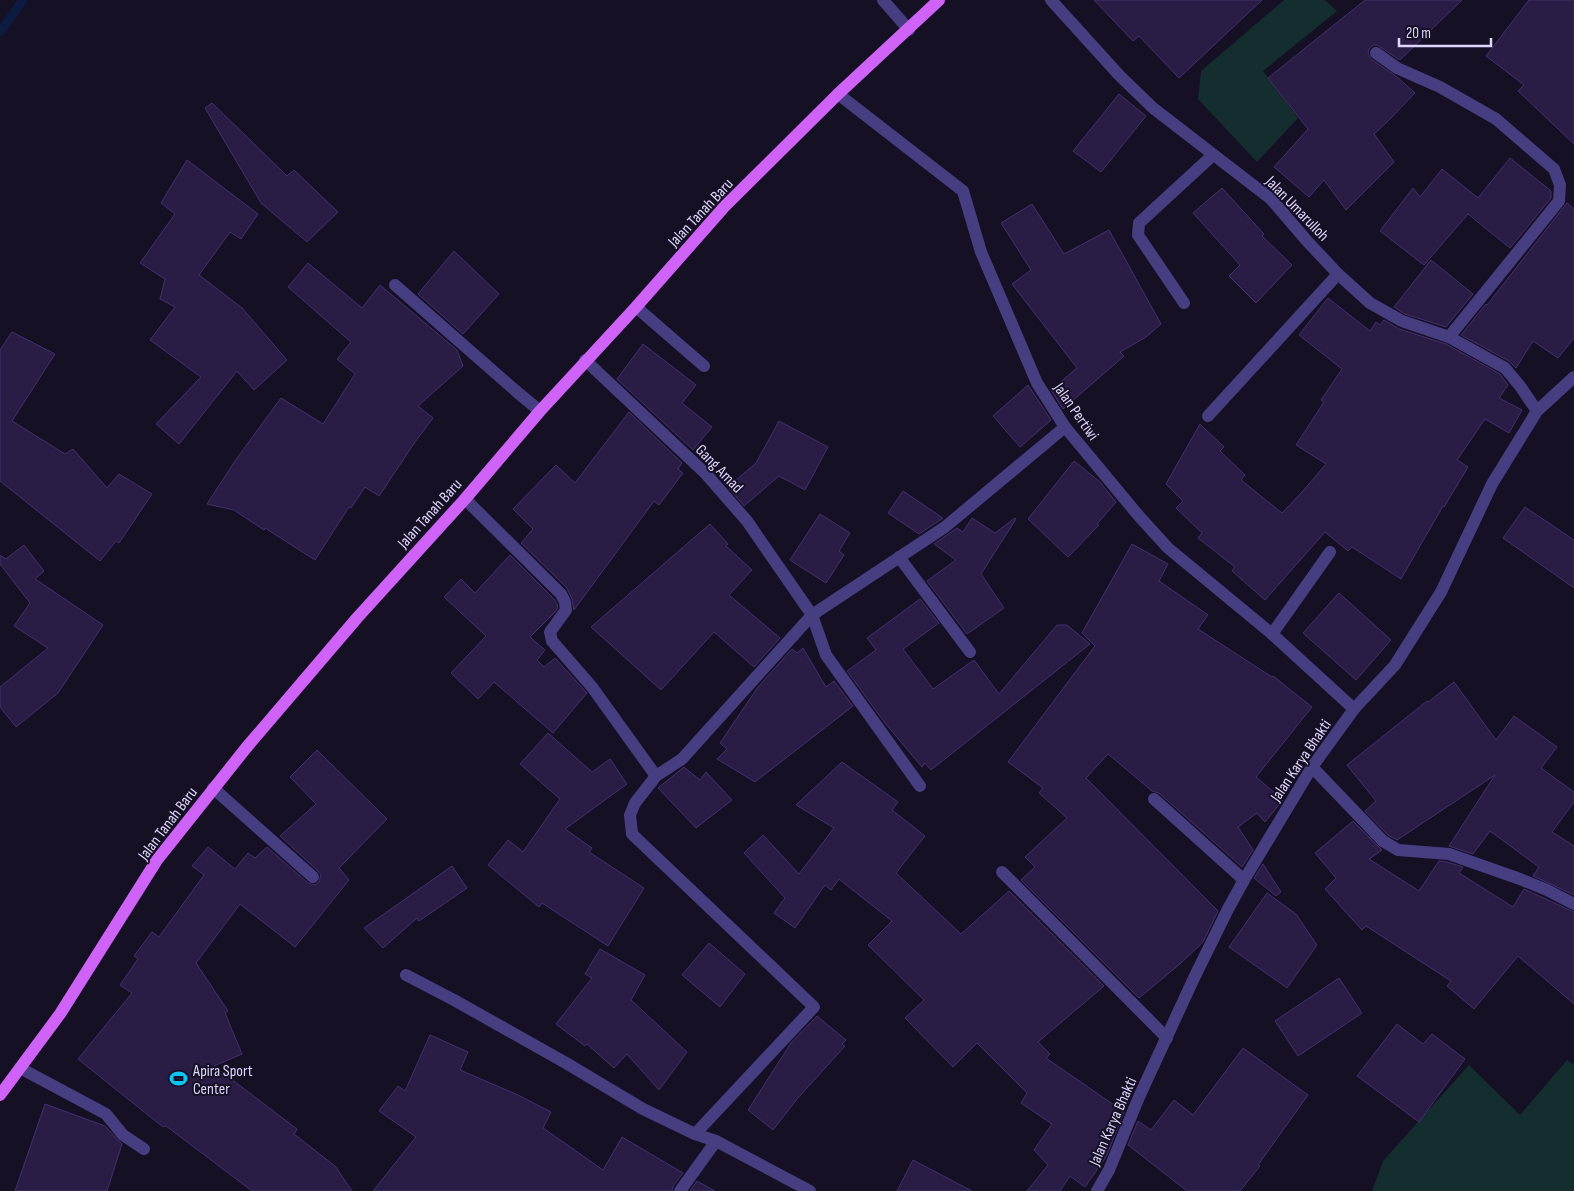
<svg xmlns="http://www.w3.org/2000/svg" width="1574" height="1191" font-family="'Sofia Sans Condensed',sans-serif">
  <rect width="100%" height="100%" fill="#161025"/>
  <g fill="#142d2f">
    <path d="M1284 0H1325L1337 11 1263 71 1298 118 1257 162 1198 99 1201 71Z"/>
    <path d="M1567 1060 1574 1065V1191H1372L1383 1161 1469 1065 1520 1115Z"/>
  </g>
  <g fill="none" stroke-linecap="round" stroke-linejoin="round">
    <path stroke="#0d1b42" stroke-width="9" d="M0 32 23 0"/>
  </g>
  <g fill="#291d45" stroke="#433070">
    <path d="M1094 0H1262L1179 78 1139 36 1133 41Z"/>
    <path d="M1365 0H1462L1400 60 1377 45H1373L1369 49 1368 53 1371 59 1397 77 1415 93 1388 121 1374 134 1394 162 1346 210 1324 180 1309 197 1274 167 1308 129 1268 78Z"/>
    <path d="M1529 0H1574V144L1518 91 1524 85 1486 56Z"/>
    <path d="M1119 94 1146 116 1101 172 1073 151Z"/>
    <path d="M212 103 287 176 294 170 338 212 307 242 261 203 205 108Z"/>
    <path d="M1510 158 1551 191V198L1510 248 1468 214 1424 265 1380 231 1413 188 1420 197 1442 169 1478 198Z"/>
    <path d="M187 160 258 214 241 239 230 232 199 275 242 308 287 360 254 390 237 371 179 444 156 424 201 377 150 340 175 307 160 299 165 279 140 263 175 214 161 203Z"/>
    <path d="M1222 188 1264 234 1262 236 1292 265 1256 303 1229 276 1240 265 1193 213Z"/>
    <path d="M1567 203 1574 209V338L1558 358 1533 341 1516 368 1509 361 1461 335 1486 304 1487 305Z"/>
    <path d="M1032 204 1064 254 1109 230 1161 324 1146 337 1120 352 1124 356 1063 409 1051 390 1077 368 1012 284 1031 270 1001 223Z"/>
    <path d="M454 251 499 294 463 334 418 294Z"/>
    <path d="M1431 260 1473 294 1446 327 1405 314 1394 307Z"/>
    <path d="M308 263 362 308 380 285 457 350 463 366 418 406 433 418 415 442 379 496 365 487 351 508 349 507 315 560 265 528 264 530 234 510 207 504 237 458 281 398 323 424 355 374 337 359 351 342 288 287Z"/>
    <path d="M1328 298 1370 331 1376 322 1380 325 1384 320 1399 329 1446 344 1500 374 1508 385 1499 398 1522 410 1509 433 1485 419 1457 460 1468 467 1444 507 1443 506 1401 579 1352 547 1348 551 1325 532 1265 600 1232 571 1235 567 1198 538 1202 533 1176 508 1183 501 1166 484 1200 424 1224 447 1220 451 1245 475 1241 480 1282 513 1303 491 1326 464 1296 445 1324 402 1321 400 1342 369 1299 335Z"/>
    <path d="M12 332 55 354 12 421 65 454 73 449 107 488 119 474 152 494 119 543 116 541 100 561 0 481V350Z"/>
    <path d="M643 344 696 385 682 403 712 427 693 450 617 379Z"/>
    <path d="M1028 385 1051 420 1020 447 993 416Z"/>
    <path d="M629 412 682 463 678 469 683 473 659 505 654 501 574 610 572 599 567 588 521 543 533 529 513 509 556 465 575 483Z"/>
    <path d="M779 421 828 447 805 490 779 476 744 506 728 487 756 463Z"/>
    <path d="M1074 461 1100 482 1116 502 1097 524 1099 525 1068 557 1028 519Z"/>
    <path d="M903 491 943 518 919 534 888 513Z"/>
    <path d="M1525 507 1574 540V588L1503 538Z"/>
    <path d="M820 514 850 533 839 551 844 555 826 583 790 560Z"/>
    <path d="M972 518 995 533 1015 518 1016 519 981 574 1004 608 967 634 927 581 956 560 934 544 957 528 963 532Z"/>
    <path d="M710 524 728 544 726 546 752 570 729 595 780 638 754 667 714 632 661 690 591 627Z"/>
    <path d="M1132 544 1168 564 1159 581 1208 615 1198 629 1272 677 1273 676 1312 707 1256 777 1283 800 1265 822 1257 813 1238 827 1253 850 1242 867 1159 793 1152 791 1108 754 1086 778 1218 911 1203 942 1181 963 1139 998 1021 880 1035 867 1025 857 1067 818 1039 793 1043 788 1008 762 1095 646 1082 633Z"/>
    <path d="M24 545 44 571 35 579 103 625 58 693 16 727 0 707V687L48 648 14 626 30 603 0 564V555L6 559Z"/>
    <path d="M510 555 554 599 557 604 558 608 555 612 530 637 545 650 537 660 544 667 555 658 587 693 553 733 494 682 478 699 451 673 486 636 444 597 461 579 475 593Z"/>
    <path d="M1339 593 1391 640 1356 680 1303 633Z"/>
    <path d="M920 599 939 623 903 649 933 689 974 660 999 694 1057 625H1067L1090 644 931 770 925 763 922 767 885 723 847 671 876 650 867 638Z"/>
    <path d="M803 648 826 687 834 681 853 706 755 782 717 759 727 749 720 743 758 687 792 649 797 653Z"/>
    <path d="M1454 682 1496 740 1514 716 1557 747 1541 768 1574 792V802L1552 832 1574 846V895L1533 876 1539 867 1490 831 1473 854 1449 846 1495 775 1397 840 1388 835 1365 811 1376 801 1347 765 1427 701 1428 702Z"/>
    <path d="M548 733 592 772 610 759 627 784 565 829 592 848 589 852 644 888 608 946 542 903 539 907 488 865 508 840 523 852 560 799 520 764Z"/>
    <path d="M317 750 387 819 339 868 349 880 295 947 240 904 196 963 228 1011 225 1013 242 1054 214 1066 297 1129 294 1134 335 1166 352 1191H252L166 1126 163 1127 78 1059 132 993 120 985 138 959 134 956 152 932 159 937 204 875 192 866 208 847 235 869 248 853 255 858 267 847 308 883 315 885 319 882 321 875 318 871 280 836 316 804 290 777Z"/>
    <path d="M842 762 898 802 892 810 925 836 896 873 961 934 1009 891 1104 986 1038 1042 1050 1054 1046 1058 1124 1112 1106 1157 1085 1187 1070 1176 1060 1191H1027L1048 1165 1034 1150 1052 1124 1021 1103 1027 1093 977 1043 953 1067 905 1018 924 1000 868 945 892 921 839 879 831 890 825 885 795 928 774 913 785 898 744 853 763 835 799 874 834 828 796 805Z"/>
    <path d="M684 767 700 780 706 772 732 800 696 828 658 788Z"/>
    <path d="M1353 821 1382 850 1369 859 1419 891 1439 861 1447 862 1463 867 1459 873 1513 907 1524 889 1574 912V1004L1518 956 1474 1009 1447 986 1451 981 1366 926 1362 930 1325 889 1336 878 1315 853Z"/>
    <path d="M1263 864 1281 892 1276 896 1254 878Z"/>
    <path d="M452 866 467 888 419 921 417 918 383 948 364 928Z"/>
    <path d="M1267 893 1296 914 1317 945 1287 988 1229 947Z"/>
    <path d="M709 943 745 974 720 1007 682 975Z"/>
    <path d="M600 949 645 975 631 1000 687 1052 659 1090 627 1054 614 1068 587 1044 585 1046 556 1024 592 978 585 974Z"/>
    <path d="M1339 978 1362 1013 1298 1056 1275 1021Z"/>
    <path d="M817 1016 846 1040 842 1044 845 1046 797 1099 773 1130 748 1110 791 1043Z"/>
    <path d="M1397 1024 1423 1044 1432 1034 1465 1059 1419 1122 1357 1076Z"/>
    <path d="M430 1035 468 1052 460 1070 518 1095 551 1112 543 1128 603 1170 622 1137 683 1173 673 1186 672 1191H373L416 1137 379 1111 398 1086 405 1091Z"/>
    <path d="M1243 1048 1308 1095 1258 1165 1260 1166 1240 1191H1187L1128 1145 1138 1121 1151 1130 1174 1100 1193 1115Z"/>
    <path d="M45 1104 105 1126 122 1144 107 1191H15Z"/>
    <path d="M913 1160 972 1191H897Z"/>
    <path d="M697 1181 715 1191H690Z"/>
  </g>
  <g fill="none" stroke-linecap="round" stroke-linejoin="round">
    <g stroke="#473e82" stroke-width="12">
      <path d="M883 0 909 30"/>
      <path d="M1051 0 1119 75 1153 108 1271 199 1307 241 1338 274 1370 303 1402 321 1449 337 1505 368 1520 386 1537 411"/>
      <path d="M1376 53 1397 68 1440 87 1496 119 1554 169 1560 185 1559 201 1449 337"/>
      <path d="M838 94 963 191 981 252 1037 383 1065 427 1138 515 1168 548 1272 634 1354 709"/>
      <path d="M395 285 517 392 540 411"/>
      <path d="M1184 303 1138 235 1139 223 1213 155"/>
      <path d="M636 307 704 366"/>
      <path d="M585 360 706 474 747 521 812 615 826 655 920 786"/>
      <path d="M1208 416 1338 274"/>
      <path d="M465 499 561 594 565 602 566 610 550 632 552 641 592 687 656 776"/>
      <path d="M899 557 970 652"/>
      <path d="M1272 634 1330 552"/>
      <path d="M1312 767 1383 841 1398 850 1449 854 1520 879 1547 890 1574 904"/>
      <path d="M213 788 313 877"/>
      <path d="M1154 799 1244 880"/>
      <path d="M1002 872 1167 1038"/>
      <path d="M406 975 454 1000 566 1063 643 1109 695 1134 716 1141 810 1191"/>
      <path d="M20 1068 106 1114 123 1135 144 1149"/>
      <path d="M695 1134 814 1007 632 834 630 815 635 803 656 776 682 759 812 615 945 527 1065 427"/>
      <path d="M680 1191 716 1141"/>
      <path d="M1097 1191 1109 1170 1139 1097 1194 978 1228 909 1244 880 1312 767 1354 709 1395 665 1441 592 1492 484 1537 411 1574 377"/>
    </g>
    <path stroke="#cf63f7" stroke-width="12" d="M0 1095 60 1014 157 860 246 748 357 618 465 499 540 411 636 307 725 206 838 94 939 0"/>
  </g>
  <defs>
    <symbol id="stadium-bare" viewBox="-9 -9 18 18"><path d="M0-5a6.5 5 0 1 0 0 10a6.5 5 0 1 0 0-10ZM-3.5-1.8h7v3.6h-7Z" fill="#0cc5f3" stroke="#161025" stroke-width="2.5" paint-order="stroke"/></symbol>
  </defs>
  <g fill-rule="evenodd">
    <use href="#stadium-bare" x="166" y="1066" width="25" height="25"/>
  </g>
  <g text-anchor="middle" stroke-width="4" stroke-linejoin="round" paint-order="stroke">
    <g font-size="16" fill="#dfd6fd" stroke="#161025">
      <text transform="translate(1298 208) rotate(46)" y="6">Jalan Umarulloh</text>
      <text transform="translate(700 212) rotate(-47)" y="6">Jalan Tanah Baru</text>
      <text transform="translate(1077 411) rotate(55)" y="6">Jalan Pertiwi</text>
      <text transform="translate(720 468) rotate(46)" y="6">Gang Amad</text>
      <text transform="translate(429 513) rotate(-48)" y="6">Jalan Tanah Baru</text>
      <text transform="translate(1300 760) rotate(-56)" y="6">Jalan Karya Bhakti</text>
      <text transform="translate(167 823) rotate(-53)" y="6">Jalan Tanah Baru</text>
      <text transform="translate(1112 1121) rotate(-66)" y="6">Jalan Karya Bhakti</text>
    </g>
    <g font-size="16" fill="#dfd6fd" stroke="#161025" text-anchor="start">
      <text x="193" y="1076">Apira Sport<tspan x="193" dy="18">Center</tspan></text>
    </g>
  </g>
  <path d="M1399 38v8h92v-8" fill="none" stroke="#dfd6fd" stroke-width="2.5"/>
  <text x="1406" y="38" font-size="15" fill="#dfd6fd" stroke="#161025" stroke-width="4" paint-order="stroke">20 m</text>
</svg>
